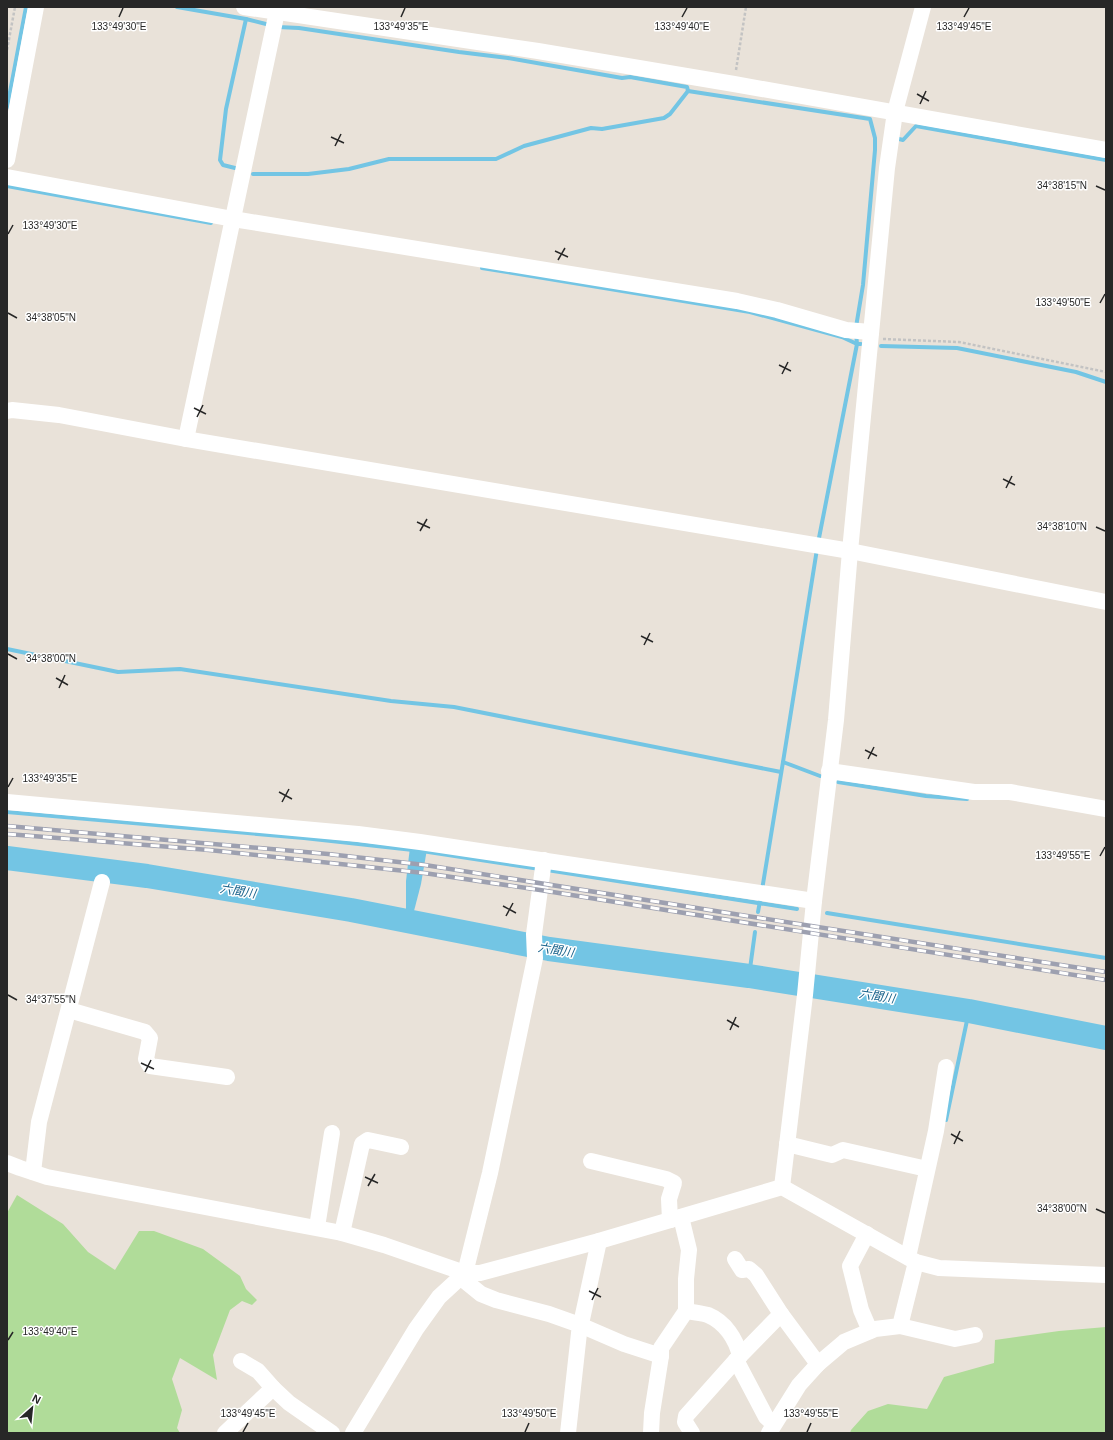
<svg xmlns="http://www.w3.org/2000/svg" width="1113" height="1440" font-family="Helvetica,'Noto Sans JP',sans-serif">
  <rect width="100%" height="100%" fill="#e9e2d9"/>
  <g fill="#b0dc99">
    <path d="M17 1195 63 1224 88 1252 115 1270 139 1231H154L203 1249 240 1276 246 1289 257 1300 252 1305 242 1301 230 1310 213 1355 217 1380 180 1358 172 1379 182 1410 177 1428 180 1433H7V1213Z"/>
    <path d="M1106 1327V1433H850L851 1430 868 1411 888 1404 927 1409 944 1377 994 1363 995 1340 1059 1331Z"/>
  </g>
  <path fill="#73c5e4" d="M410 847 427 849 421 884 414 911 406 910V881Z"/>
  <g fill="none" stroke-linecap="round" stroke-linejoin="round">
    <g stroke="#73c5e4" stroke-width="4">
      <path d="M177 7 246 19 270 25"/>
      <path d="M278 27 299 28 459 52 508 58 622 78 630 77 687 87 688 91 870 119 875 138V150L863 285 856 327"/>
      <path d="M7 108 26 7"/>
      <path d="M899 139 903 140 916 126 1106 160"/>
      <path d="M235 168 223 165 220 160 226 109 246 19"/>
      <path d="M253 174H308L349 169 389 159H496L524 146 591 128 602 129 664 118 670 114 688 91"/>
      <path d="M7 186 211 223"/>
      <path d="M482 268 750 312 842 337 857 344H861"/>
      <path d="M881 346 957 348 1076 372 1106 382"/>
      <path d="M818 543 857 344 856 333"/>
      <path d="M7 649 118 672 180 669 391 701 454 707 781 772"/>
      <path d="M783 762 817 549"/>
      <path d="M838 782 926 796 967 799"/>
      <path d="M7 812 304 838 413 850"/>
      <path d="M422 851 540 869"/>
      <path d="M547 870 797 909"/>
      <path d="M762 890 783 762 820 776"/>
      <path d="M758 912 760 901"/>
      <path d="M827 913 1106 958"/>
      <path d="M409 921 411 907"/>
      <path d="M749 976 755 932"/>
      <path d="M946 1120 969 1011"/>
    </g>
    <path stroke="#73c5e4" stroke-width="24" d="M7 858 147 876 351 910 549 949 749 976 969 1011 1106 1038"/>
    <g stroke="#c3c3c3" stroke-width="2.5" stroke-dasharray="3 2" stroke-linecap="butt">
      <path d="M7 50 15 7"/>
      <path d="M736 70 746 7"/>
      <path d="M883 339 959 342 1106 372"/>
    </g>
    <g stroke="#fff" stroke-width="16">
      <path d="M244 7 538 51 734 84 1106 150"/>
      <path d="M7 160 36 7"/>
      <path d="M7 177 233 219 737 301 777 310 846 330 871 332"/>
      <path d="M7 411 12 410 59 415 186 439 850 551 1106 602"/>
      <path d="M186 439 278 7"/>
      <path d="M829 771 974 792H1010L1106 809"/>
      <path d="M7 802 358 834 420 842 814 901"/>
      <path d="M69 1010 145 1032 150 1038 146 1059 150 1066 227 1077"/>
      <path d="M787 1144 832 1155 843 1150 927 1169"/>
      <path d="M591 1161 666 1179 674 1183 669 1199 670 1220"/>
      <path d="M7 1163 20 1168 47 1177 342 1233 384 1245 465 1273H480L599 1241 782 1187 916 1262 939 1268 1106 1275"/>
      <path d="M33 1172 39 1122 102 882"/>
      <path d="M782 1187 805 995 814 901 836 720 850 551 887 168 895 112 923 7"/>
      <path d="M681 1217 689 1250 686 1279V1311"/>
      <path d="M317 1227 332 1133"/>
      <path d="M342 1233 362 1144 368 1140 401 1147"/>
      <path d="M867 1234 850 1266 861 1310 870 1331"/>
      <path d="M908 1257 936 1131 946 1067"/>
      <path d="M735 1259 742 1270 749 1269 756 1275 781 1314 818 1364"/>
      <path d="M460 1277 481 1294 496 1300 549 1314 580 1325 624 1344 661 1356 652 1413 651 1433"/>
      <path d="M900 1326 955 1339 975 1335"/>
      <path d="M661 1356V1348L686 1311C693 1312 701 1313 708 1315 725 1322 736 1339 740 1356"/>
      <path d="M736 1360 766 1417 774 1424"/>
      <path d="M241 1361 258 1371 273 1388 289 1403 332 1433"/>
      <path d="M225 1433 273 1388"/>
      <path d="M353 1433 416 1329 439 1297 465 1273 490 1173 535 958 534 934 544 860"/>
      <path d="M568 1433 579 1333 599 1241"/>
      <path d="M692 1433 685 1422 686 1416 736 1360 781 1314"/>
      <path d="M769 1433 799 1385 818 1364 844 1342 875 1329 900 1326 916 1262"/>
    </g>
    <defs>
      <g id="rail">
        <path d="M7 826 328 854 425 865 747 916 1106 972"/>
        <path d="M7 834 209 850 424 873 540 890 1106 980"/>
      </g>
    </defs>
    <use href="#rail" stroke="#9da0b0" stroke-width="4.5"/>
    <use href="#rail" stroke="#fff" stroke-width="3" stroke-dasharray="9" stroke-linecap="butt"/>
  </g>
  <path fill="none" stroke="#272727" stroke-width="1.5" d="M119 17 123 8M401 17 405 8M682 17 687 8M964 17 969 8M917 94 929 101M920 104 926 91M331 137 344 143M335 146 341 134M1096 186 1105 190M8 234 13 225M555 251 568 257M558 260 565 248M1100 303 1105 294M8 313 17 318M779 365 791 371M782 374 788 362M194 408 206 414M197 417 203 405M1003 479 1015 485M1006 488 1012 476M417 522 430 528M1096 527 1105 531M420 531 427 519M641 636 653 642M644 645 650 633M8 654 17 659M56 678 68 685M59 688 65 675M865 750 877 756M868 759 874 747M8 787 13 778M279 792 292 799M282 802 289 789M1100 856 1105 847M503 906 516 913M506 916 513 903M8 995 17 1000M727 1020 739 1027M730 1030 736 1017M141 1063 154 1069M145 1072 151 1060M951 1134 963 1141M954 1144 960 1131M365 1177 378 1183M368 1186 375 1174M1096 1209 1105 1213M589 1291 601 1297M592 1300 598 1288M8 1340 13 1332M243 1432 248 1423M525 1432 529 1423M807 1432 811 1423"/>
  <g text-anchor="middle" stroke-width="3" stroke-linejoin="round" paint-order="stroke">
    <g font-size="12" font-style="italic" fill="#17628b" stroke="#fff">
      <text transform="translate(238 891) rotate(9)" y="4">六間川</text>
      <text transform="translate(556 950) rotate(9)" y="4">六間川</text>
      <text transform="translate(877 996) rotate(9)" y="4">六間川</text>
    </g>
  </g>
  <g font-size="10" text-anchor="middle" fill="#272727" stroke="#fff" stroke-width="3" stroke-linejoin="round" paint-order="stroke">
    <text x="119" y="30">133°49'30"E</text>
    <text x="401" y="30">133°49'35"E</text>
    <text x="682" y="30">133°49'40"E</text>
    <text x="964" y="30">133°49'45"E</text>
    <text x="1062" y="189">34°38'15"N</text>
    <text x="50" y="229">133°49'30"E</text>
    <text x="1063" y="306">133°49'50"E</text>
    <text x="51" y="321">34°38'05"N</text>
    <text x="1062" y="530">34°38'10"N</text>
    <text x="51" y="662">34°38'00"N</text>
    <text x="50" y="782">133°49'35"E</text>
    <text x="1063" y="859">133°49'55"E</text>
    <text x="51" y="1003">34°37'55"N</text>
    <text x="1062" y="1212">34°38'00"N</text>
    <text x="50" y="1335">133°49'40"E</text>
    <text x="248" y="1417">133°49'45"E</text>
    <text x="529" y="1417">133°49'50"E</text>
    <text x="811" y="1417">133°49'55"E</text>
  </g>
  <rect width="1113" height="1440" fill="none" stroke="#272727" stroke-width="16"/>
  <g transform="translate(32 1408) rotate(27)" stroke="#ffffff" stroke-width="3" paint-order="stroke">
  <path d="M0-3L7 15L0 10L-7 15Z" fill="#272727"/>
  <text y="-6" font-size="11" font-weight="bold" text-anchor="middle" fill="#272727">N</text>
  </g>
</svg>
